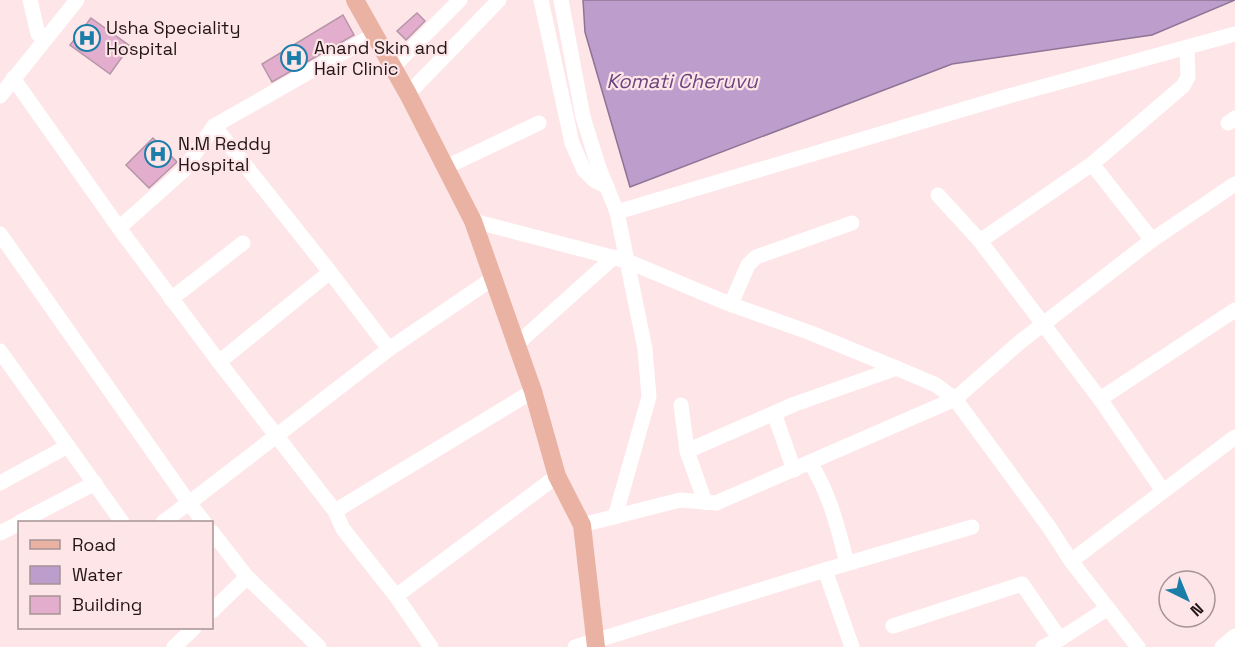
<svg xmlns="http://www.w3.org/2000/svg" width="1235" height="647" font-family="'Space Grotesk',sans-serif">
  <rect width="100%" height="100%" fill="#fee5e8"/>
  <path fill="#bd9dcc" stroke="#8f7496" stroke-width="1.5" d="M583 0H1235L1152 35 952 64 630 187 585 32Z"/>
  <g fill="#e3aecd" stroke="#b695a8" stroke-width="1.5">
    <path d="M417 13 425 21 406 40 397 31Z"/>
    <path d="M343 15 354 35 272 82 262 64Z"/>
    <path d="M91 18 130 46 110 74 70 45Z"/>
    <path d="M153 138 177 162 149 188 126 165Z"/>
  </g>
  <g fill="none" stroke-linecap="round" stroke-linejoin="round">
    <g stroke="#fff" stroke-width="15">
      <path d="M30 0 38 34 44 40"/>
      <path d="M541 0 572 143 584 170 594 180 607 187"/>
      <path d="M561 0 583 117 599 168 617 212 645 349 649 397 615 517"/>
      <path d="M1187 47 1188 77 1183 86 1092 164 980 241 1100 399 1235 310"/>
      <path d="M393 67 460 0"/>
      <path d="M13 78 119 228 219 362"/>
      <path d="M408 94 499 0"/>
      <path d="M0 96 77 0"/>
      <path d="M1228 123 1235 118"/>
      <path d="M214 126 330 272 219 362 335 511 533 391"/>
      <path d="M1092 164 1152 240"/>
      <path d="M446 167 539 123"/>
      <path d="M938 195 980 241"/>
      <path d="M617 212 1005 97 1235 34"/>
      <path d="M473 221 627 261 727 303 811 333 913 375 936 385 955 399 1049 527 1071 561 1138 647"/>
      <path d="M119 228 183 171 214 126 374 35"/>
      <path d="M0 234 189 503 163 522"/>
      <path d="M330 272 389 349"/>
      <path d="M171 299 243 243"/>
      <path d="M731 304 748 265 756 257 852 223"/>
      <path d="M517 344 614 257"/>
      <path d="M0 351 122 522"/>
      <path d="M1100 399 1163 491"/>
      <path d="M681 405 687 451"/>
      <path d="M774 413 794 470"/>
      <path d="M810 462C831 497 837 525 847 563"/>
      <path d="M0 483 68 446"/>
      <path d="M705 502 687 451 795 404 897 368"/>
      <path d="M335 511 343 529 396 596 431 647"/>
      <path d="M20 522 95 483"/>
      <path d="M204 522 189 503 389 349 492 279"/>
      <path d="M582 525 680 500 716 503 955 399 1020 342 1152 240 1235 184"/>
      <path d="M212 532 247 577 212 611"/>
      <path d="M0 533 20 523"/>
      <path d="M1071 561 1235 437"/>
      <path d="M247 577 319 647"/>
      <path d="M396 596 557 476"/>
      <path d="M893 626 1022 584 1060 639"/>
      <path d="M174 647 194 628"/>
      <path d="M575 647 825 570"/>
      <path d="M852 647 825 570 972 527"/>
      <path d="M1043 647 1060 639 1108 608"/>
      <path d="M1222 647 1235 636"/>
    </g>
    <path stroke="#e9b2a2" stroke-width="18" d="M355 0 408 94 473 221 533 391 557 476 582 525 596 647"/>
  </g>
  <defs>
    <symbol id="hospital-ring" viewBox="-11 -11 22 22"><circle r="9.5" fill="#fee5e8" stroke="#1b7ea9" stroke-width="1.5"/><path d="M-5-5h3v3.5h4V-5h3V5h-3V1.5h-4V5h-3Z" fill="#1b7ea9"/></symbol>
  </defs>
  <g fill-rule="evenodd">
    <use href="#hospital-ring" x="72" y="23" width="30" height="30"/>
    <use href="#hospital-ring" x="279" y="43" width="30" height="30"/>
    <use href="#hospital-ring" x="143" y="139" width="30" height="30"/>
  </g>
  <g text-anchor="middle" stroke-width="4.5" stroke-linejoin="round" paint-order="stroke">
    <g font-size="18" fill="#241618" stroke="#fee5e8" text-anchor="start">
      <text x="106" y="34">Usha Speciality<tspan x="106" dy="21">Hospital</tspan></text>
      <text x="314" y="54">Anand Skin and<tspan x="314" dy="21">Hair Clinic</tspan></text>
      <text x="178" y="150">N.M Reddy<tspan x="178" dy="21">Hospital</tspan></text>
    </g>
    <g font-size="20" font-style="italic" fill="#6d447f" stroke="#fee5e8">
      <text x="682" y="88">Komati Cheruvu</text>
    </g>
  </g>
  <rect x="18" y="521" width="195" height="108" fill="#fee5e8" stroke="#a79295" stroke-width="1.5"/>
  <rect x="30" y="540" width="30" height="9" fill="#e9b2a2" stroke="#a79295" stroke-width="1.5"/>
  <text x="72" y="551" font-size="18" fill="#241618">Road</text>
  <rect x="30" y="566" width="30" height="18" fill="#bd9dcc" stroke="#a79295" stroke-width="1.5"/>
  <text x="72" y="581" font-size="18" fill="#241618">Water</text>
  <rect x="30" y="596" width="30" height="18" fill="#e3aecd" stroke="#a79295" stroke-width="1.5"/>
  <text x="72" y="611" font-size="18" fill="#241618">Building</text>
  <g transform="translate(1187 599) rotate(137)"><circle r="28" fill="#fee5e8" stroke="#a79295" stroke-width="1.5"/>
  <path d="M0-4.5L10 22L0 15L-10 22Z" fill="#1b7ea9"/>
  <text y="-9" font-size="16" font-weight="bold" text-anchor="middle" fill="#241618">N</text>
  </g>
</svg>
